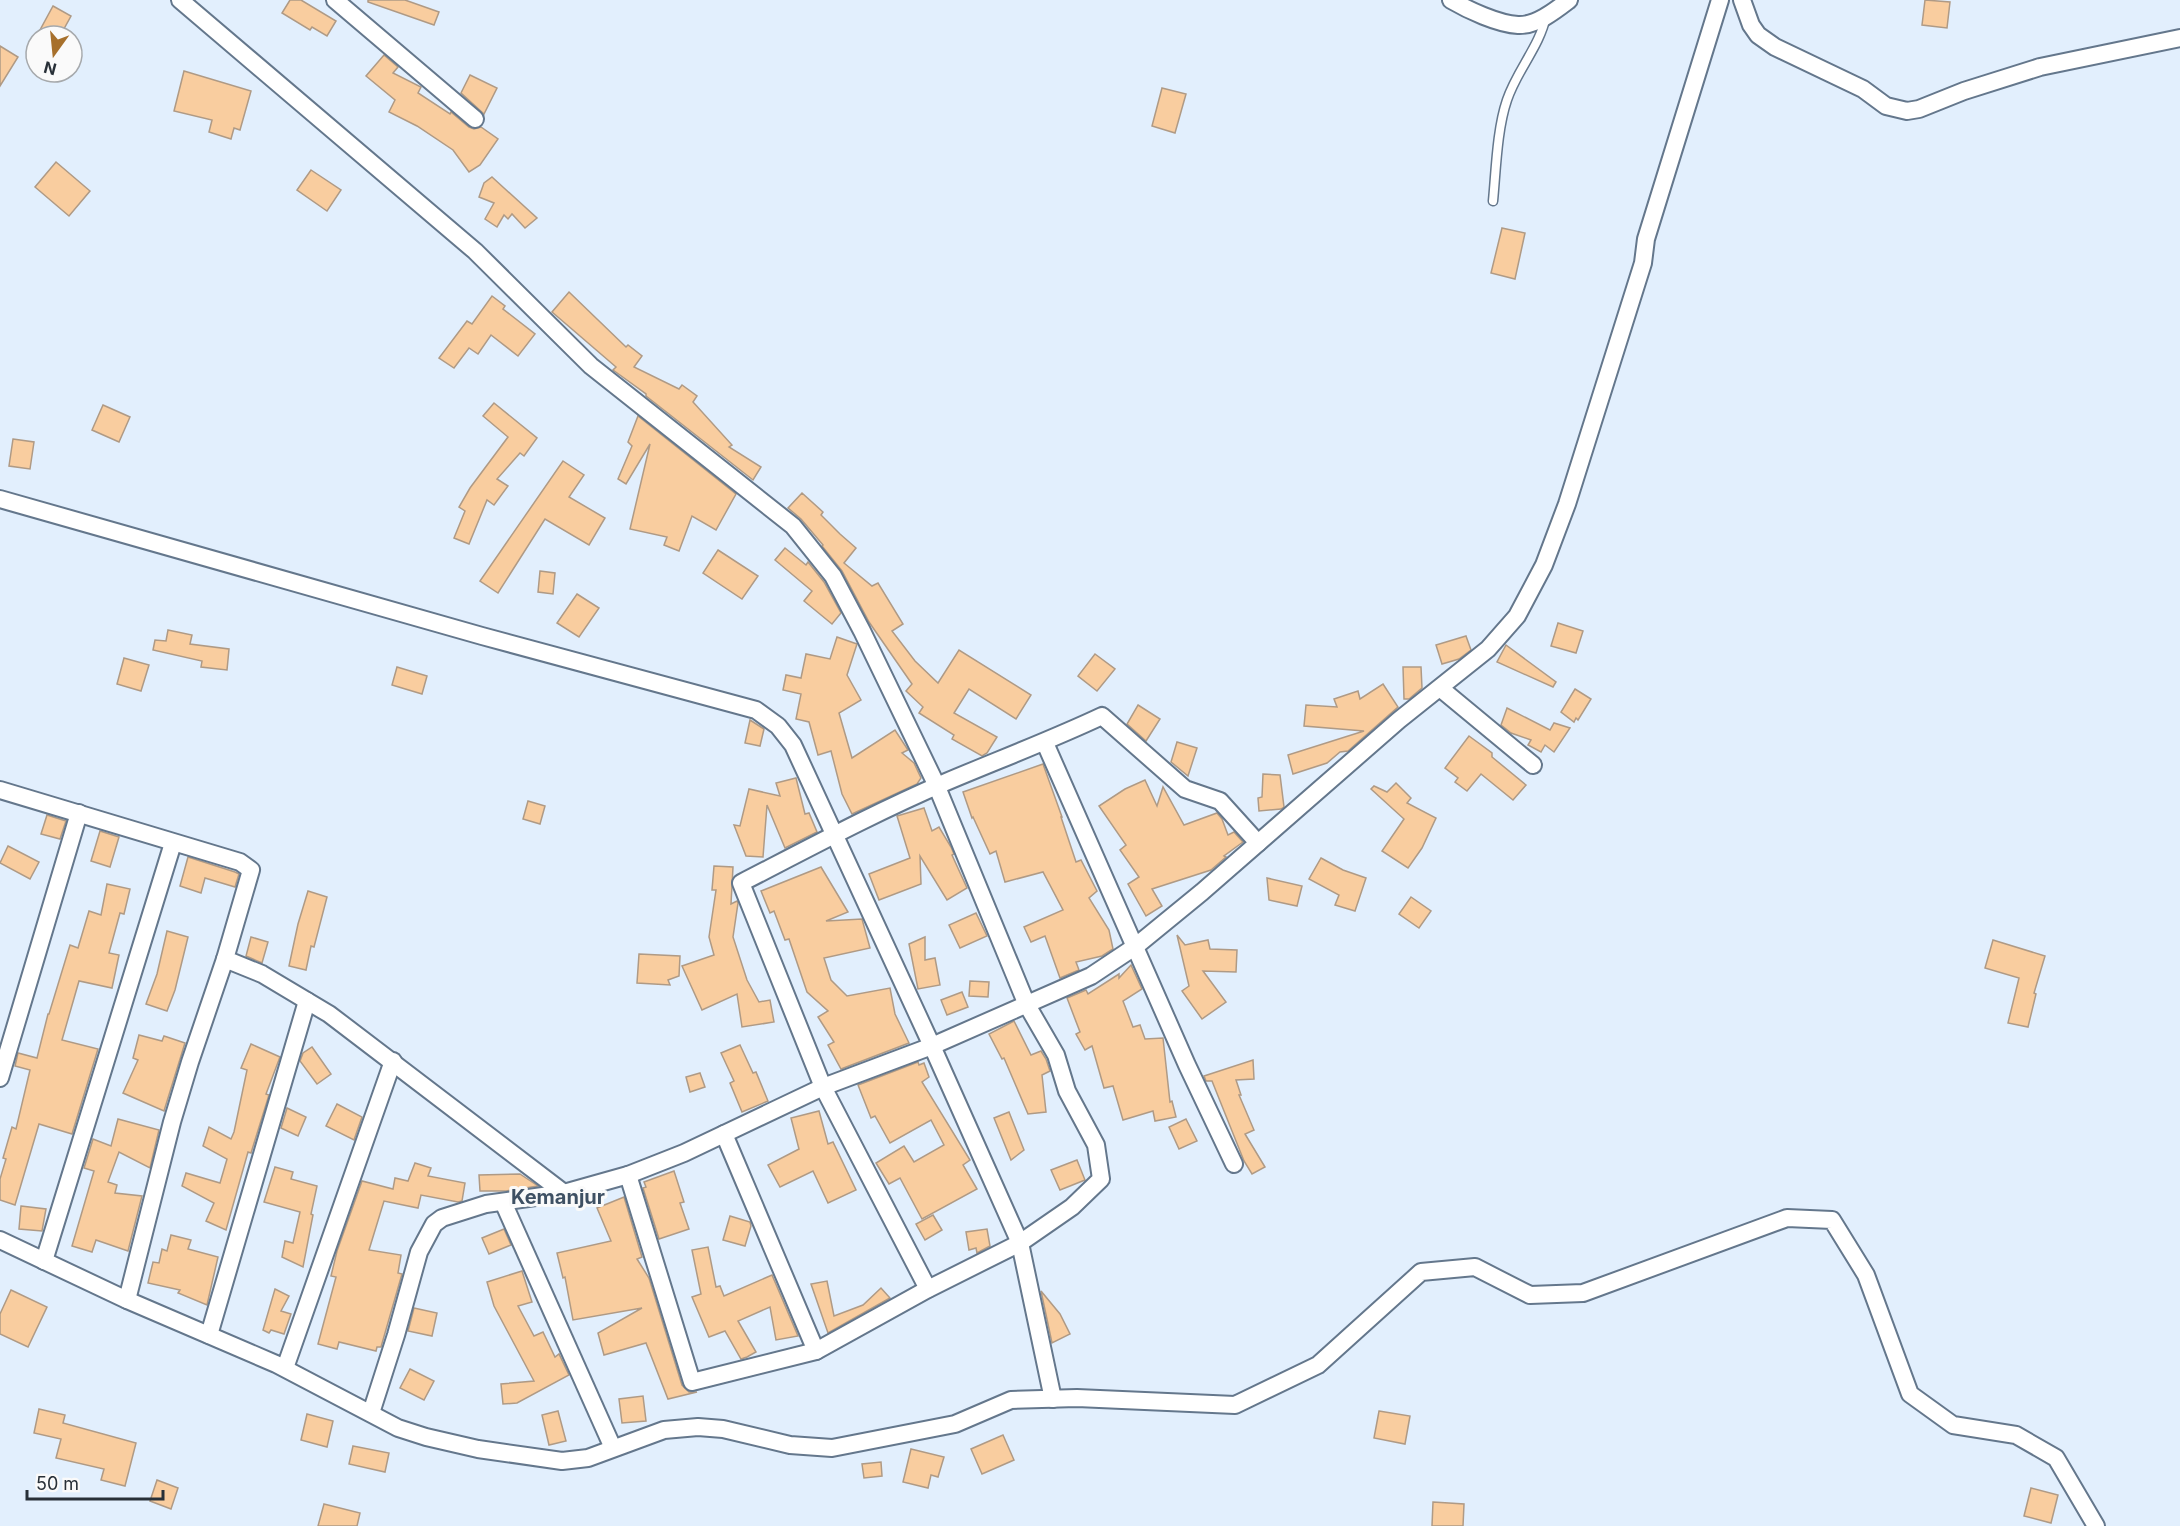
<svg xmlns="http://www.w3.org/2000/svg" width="2180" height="1526" font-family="Inter,sans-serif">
  <rect width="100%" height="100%" fill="#e2effd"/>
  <g fill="#f9cd9f" stroke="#af9a85" stroke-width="1.5">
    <path d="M290 0H301L336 21 327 36 312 27 310 30 282 13Z"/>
    <path d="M368 0H405L439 12 434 25 368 2Z"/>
    <path d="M1925 0 1950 2 1947 28 1922 25Z"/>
    <path d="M53 6 71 16 60 36H51L40 30Z"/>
    <path d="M0 46 18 57 0 86Z"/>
    <path d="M384 55 398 67 393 73 421 87 418 93 450 114 451 112 469 127 474 129 481 127 498 139 480 165 469 172 453 150 417 126 389 112 395 100 366 76Z"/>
    <path d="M184 71 251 91 240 130 234 128 231 139 209 132 212 120 174 111Z"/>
    <path d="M470 75 497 88 484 114 461 93Z"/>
    <path d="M1162 88 1186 94 1175 133 1152 126Z"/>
    <path d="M56 162 90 191 69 216 35 187Z"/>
    <path d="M311 170 341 190 327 211 297 190Z"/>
    <path d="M492 177 537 218 525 228 512 214 508 219 504 215 497 227 485 219 494 203 479 197 484 183Z"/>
    <path d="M1502 228 1525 233 1515 279 1491 273Z"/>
    <path d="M569 292 626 347 628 345 642 356 634 367 679 389 682 385 697 396 693 402 732 445 729 447 761 467 753 480 646 396V394L613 370 616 367 552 312Z"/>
    <path d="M492 296 505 306 503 309 535 334 518 356 491 335 478 354 469 348 454 368 439 358 467 321 472 324Z"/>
    <path d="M494 403 537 438 524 456 520 453 497 479 508 486 494 505 487 500 469 544 454 538 465 511 459 507 470 488 508 437 483 416Z"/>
    <path d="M103 405 130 417 119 442 92 430Z"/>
    <path d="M638 416 736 494 716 530 692 516 679 551 664 545 667 537 630 529 650 444 626 484 618 479 632 446 628 442Z"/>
    <path d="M13 439 34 442 30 469 9 466Z"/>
    <path d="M563 461 584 475 569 497 605 518 589 545 545 519 498 593 480 581Z"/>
    <path d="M802 493 823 512 821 515 840 534 856 548 844 563 872 586 878 583 903 624 892 631 915 661 938 683 959 650 1031 695 1016 719 969 689 954 713 997 737 987 753 982 756 952 739 954 735 919 713 923 707 906 691 912 684 869 622 842 571 822 546 823 545 801 519 788 508Z"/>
    <path d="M785 548 806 565 808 562 824 582 841 613 832 624 804 601 812 591 775 560Z"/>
    <path d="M718 550 758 576 742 599 703 573Z"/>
    <path d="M540 571 555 573 553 594 538 592Z"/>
    <path d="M577 594 599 608 579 637 557 623Z"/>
    <path d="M1558 623 1583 631 1576 653 1551 646Z"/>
    <path d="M168 630 192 635 190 644 229 649 227 670 201 667 202 661 153 650 155 640 166 641Z"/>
    <path d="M1466 636 1471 650 1459 659 1442 664 1436 645Z"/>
    <path d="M837 637 857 644 847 675 861 700 839 713 852 758 895 730 908 750 902 753 914 763 921 778 917 784 852 814 842 794 831 751 818 755 809 722 796 719 801 694 783 690 786 675 801 678 806 654 830 659Z"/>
    <path d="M1506 645 1556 682 1553 687 1497 662Z"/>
    <path d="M1095 654 1115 669 1097 691 1078 676Z"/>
    <path d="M124 658 149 665 141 691 117 684Z"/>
    <path d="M397 667 427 676 422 694 392 685Z"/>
    <path d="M1403 667H1421L1422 688 1409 699H1404Z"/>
    <path d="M1383 684 1398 707 1348 751 1340 752 1327 763 1293 774 1288 755 1364 731 1304 726 1306 705 1337 707 1334 699 1358 691 1360 699Z"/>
    <path d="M1575 689 1591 699 1578 720 1576 718 1574 722 1561 712Z"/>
    <path d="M1138 705 1160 719 1146 741 1127 724Z"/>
    <path d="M1507 708 1550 730 1554 723 1570 728 1554 752 1545 745 1541 752 1528 745 1531 740 1511 733 1501 725Z"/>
    <path d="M750 720 764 729 760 746 745 743Z"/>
    <path d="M1469 736 1492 753V757L1526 785 1513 800 1481 774 1467 791 1455 782 1458 778 1445 768Z"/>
    <path d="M1177 742 1197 748 1188 776 1171 762Z"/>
    <path d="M1043 764 1062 817H1061L1076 862 1081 860 1097 891 1089 898 1109 930 1113 949 1102 956 1076 962 1079 970 1060 978 1045 936 1031 942 1024 927 1063 910 1043 872 1005 882 996 851 990 854 973 817 972 818 963 792Z"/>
    <path d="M1263 774 1280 775 1284 807 1281 809 1259 811 1258 798 1262 797Z"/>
    <path d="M796 778 805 814 809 813 817 832 785 848 767 805 763 857 746 856 734 825 740 826 749 789 780 796 776 783Z"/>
    <path d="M1145 780 1157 806 1163 787 1184 825 1217 813 1222 819 1228 835 1234 832 1243 842 1224 856 1226 857 1211 870 1152 889 1162 906 1146 916 1128 884 1139 877 1120 850 1126 845 1099 806 1125 789Z"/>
    <path d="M1396 783 1411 798 1407 803 1436 818 1422 848 1408 868 1382 851 1404 819 1371 789 1374 786 1387 792Z"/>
    <path d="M528 801 545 806 540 824 523 819Z"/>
    <path d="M924 808 932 831 939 827 951 847 954 854 952 855 967 888 947 900 920 856 921 884 879 900 869 874 910 858 897 816Z"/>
    <path d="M47 815 66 821 60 839 41 834Z"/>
    <path d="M100 831 119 837 110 867 91 861Z"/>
    <path d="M8 846 39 862 30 879 0 863Z"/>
    <path d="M188 857 235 872 239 874 235 887 205 878 201 893 180 886Z"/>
    <path d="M1321 858 1343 870 1366 878 1355 911 1335 905 1339 895 1309 879Z"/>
    <path d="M714 866 733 867 731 904 737 901 738 903 733 937 747 980 759 1002 770 1000 774 1022 742 1027 737 994 702 1010 682 966 714 955 709 937 716 890H712Z"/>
    <path d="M821 867 848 912 826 921 862 919 870 948 824 958 831 980 847 996 890 988 895 1014 909 1043 841 1069 828 1045 834 1042 818 1017 828 1011 807 992 789 939 785 940 774 911 770 913 761 891Z"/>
    <path d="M1267 878 1302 886 1297 906 1269 900Z"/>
    <path d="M107 884 130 889 124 914 120 913 109 953 119 955 112 988 79 981 62 1040 98 1049 72 1134 39 1124 15 1205 0 1200V1179L6 1159 3 1158 12 1127 16 1129 30 1070 15 1066 18 1053 37 1058 48 1014H49L70 945 78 948 89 911 101 915Z"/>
    <path d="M308 891 327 897 314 947 311 946 306 970 289 966 298 924Z"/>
    <path d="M1411 897 1431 911 1419 928 1399 914Z"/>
    <path d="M976 913 987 936 960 948 949 925Z"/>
    <path d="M167 931 188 937 175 990 167 1011 146 1004 157 974Z"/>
    <path d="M1177 935 1185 945 1208 940 1210 949 1237 950 1236 972 1203 971 1226 1002 1202 1019 1182 991 1189 986Z"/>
    <path d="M251 937 268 942 262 963 246 956Z"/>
    <path d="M925 937V960L935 958 940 985 918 989 909 944Z"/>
    <path d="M1993 940 2045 956 2034 993 2036 994 2028 1027 2008 1023 2019 978 1985 968Z"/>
    <path d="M639 954 680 956 679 976 668 980 670 985 637 983Z"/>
    <path d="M1131 965 1142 989 1123 1001 1133 1027 1140 1025 1145 1039 1163 1038 1170 1102 1172 1101 1176 1117 1155 1121 1153 1111 1123 1120 1113 1086 1104 1088 1092 1046 1085 1050 1076 1034 1080 1032 1067 998 1086 990 1088 994 1119 974V978Z"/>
    <path d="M970 981 989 982 988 997 969 996Z"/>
    <path d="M962 992 968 1007 947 1015 941 1000Z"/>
    <path d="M1014 1021 1031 1055 1041 1051 1046 1059 1050 1071 1042 1075 1046 1112 1028 1114 1004 1058 1002 1059 989 1034Z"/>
    <path d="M139 1035 162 1041 164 1036 185 1043 164 1111 123 1093 138 1060 133 1058Z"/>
    <path d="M251 1044 280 1057 266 1094 269 1095 251 1153 248 1152 226 1230 206 1221 214 1203 182 1186 186 1173 220 1183 227 1159 203 1146 209 1127 231 1139 234 1132 247 1070 241 1068Z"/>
    <path d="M740 1045 753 1073 756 1072 768 1101 742 1112 730 1083 734 1081 721 1053Z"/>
    <path d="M312 1047 331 1074 317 1084 300 1061 303 1053Z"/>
    <path d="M1253 1060 1254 1079 1236 1080 1241 1095H1239L1254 1130 1245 1134 1265 1167 1252 1174 1244 1161 1212 1081H1206L1204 1076Z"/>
    <path d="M918 1062 919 1065 924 1063 929 1077 922 1082 970 1160 963 1165 977 1189 922 1219 900 1178 889 1184 876 1163 904 1146 914 1162 944 1145 931 1120 890 1143 875 1116 871 1118 858 1085Z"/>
    <path d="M700 1073 705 1087 690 1092 686 1077Z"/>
    <path d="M337 1104 362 1117 354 1140 326 1126Z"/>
    <path d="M287 1108 306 1117 298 1136 281 1128Z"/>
    <path d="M819 1111 828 1144 833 1142 856 1190 828 1203 813 1171 780 1187 768 1165 799 1149 791 1118Z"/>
    <path d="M1009 1112 1024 1150 1011 1160 994 1118Z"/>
    <path d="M118 1119 159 1130 150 1168 119 1152 108 1182 117 1185 115 1193 142 1196 128 1251 96 1240 92 1252 72 1246 94 1171 84 1168 93 1139 111 1146Z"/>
    <path d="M1186 1119 1197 1141 1179 1149 1169 1127Z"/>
    <path d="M1077 1160 1085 1180 1060 1190 1051 1170Z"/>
    <path d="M415 1163 431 1168 428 1176 465 1183 462 1201 458 1202 421 1195 418 1208 384 1201 369 1250 401 1255 398 1273 402 1274 381 1347H377L376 1351 339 1342 337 1349 318 1344 336 1277 331 1276 337 1251 362 1181 393 1189 395 1178 408 1181Z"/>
    <path d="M275 1167 293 1172 291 1179 317 1186 311 1214 313 1215 303 1267 282 1257 285 1241 293 1243 300 1212 264 1202Z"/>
    <path d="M674 1171 684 1202 680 1203 689 1229 659 1239 643 1188 646 1187 644 1182Z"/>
    <path d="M520 1174 538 1186 506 1191H480L479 1175Z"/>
    <path d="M624 1197 642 1257 637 1259 649 1278 682 1385 689 1392H697L668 1399 646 1343 604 1355 598 1333 642 1308 573 1320 565 1277 563 1278 557 1253 611 1241 597 1208Z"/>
    <path d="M21 1206 46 1209 42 1231 19 1229Z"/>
    <path d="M933 1215 942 1230 925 1240 916 1224Z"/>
    <path d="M730 1216 750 1222 751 1226 745 1246 723 1240Z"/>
    <path d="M504 1229 511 1245 489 1254 482 1238Z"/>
    <path d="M987 1229 990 1246 977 1253 976 1248 969 1250 966 1232Z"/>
    <path d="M171 1235 191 1240 188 1249 218 1257 207 1305 178 1293 180 1290 148 1283 153 1262 159 1263 162 1249 167 1251Z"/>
    <path d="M708 1247 716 1287 720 1286 724 1296 772 1275 798 1336 776 1340 770 1307 738 1321 756 1352 747 1357 741 1359 725 1331 709 1337 692 1297 701 1294 692 1250Z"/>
    <path d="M522 1271 532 1302 518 1306 534 1336 543 1332 555 1357 559 1354 569 1375 517 1403 503 1404 501 1384 534 1381 494 1306 487 1282Z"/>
    <path d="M827 1281 834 1316 863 1305 881 1288 890 1298 828 1333 811 1284Z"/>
    <path d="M275 1289 289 1296 281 1311 291 1314 284 1334 271 1330 269 1333 263 1330Z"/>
    <path d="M11 1290 47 1307 28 1347 0 1334V1314Z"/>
    <path d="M1041 1291 1060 1314 1070 1334 1052 1343Z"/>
    <path d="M414 1308 437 1313 432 1336 408 1331Z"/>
    <path d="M410 1369 434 1381 424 1400 400 1388Z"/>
    <path d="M643 1396 646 1421 622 1423 619 1399Z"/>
    <path d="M39 1409 65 1415 63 1423 136 1443 125 1486 101 1480 104 1469 56 1458 61 1439 34 1433Z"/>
    <path d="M558 1411 566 1441 549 1445 542 1415Z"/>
    <path d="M1379 1411 1410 1416 1405 1444 1374 1438Z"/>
    <path d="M307 1414 333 1421 327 1447 301 1440Z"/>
    <path d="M1003 1435 1014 1460 982 1474 971 1449Z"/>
    <path d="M353 1446 389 1453 385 1472 349 1464Z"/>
    <path d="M911 1449 944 1457 938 1477 931 1475 928 1488 903 1482Z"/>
    <path d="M881 1462 882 1476 864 1478 862 1464Z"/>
    <path d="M157 1480 178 1488 171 1509 150 1501Z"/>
    <path d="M2031 1488 2058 1495 2051 1523 2024 1516Z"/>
    <path d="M1433 1502 1464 1504 1463 1526H1432Z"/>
    <path d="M324 1504 360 1513 357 1526H318Z"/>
  </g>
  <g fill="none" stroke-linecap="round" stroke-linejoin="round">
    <defs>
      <path id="service" d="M1493 201C1496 170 1497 129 1507 100 1517 70 1540 46 1546 16"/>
      <g id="minor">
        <path d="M180 0 475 251 591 366 793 526 833 576 862 631 935 782 1027 1005 1056 1055 1067 1091 1096 1145 1101 1179 1072 1207 1020 1243 928 1289 816 1351 692 1382 628 1175"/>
        <path d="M335 0 475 119"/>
        <path d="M1451 0C1468 10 1498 24 1518 25 1536 26 1556 10 1569 0"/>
        <path d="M1742 0 1751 25 1758 35 1775 47 1863 89 1886 106 1907 111 1919 109 1964 91 2040 67 2180 38"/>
        <path d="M0 499 482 636 756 710 778 726 793 745 932 1046 1020 1243 1053 1399"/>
        <path d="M1440 688 1533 765"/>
        <path d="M1045 743 1187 1065 1234 1164"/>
        <path d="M0 790 240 862 251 870 225 959 262 974 329 1014 564 1193"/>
        <path d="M0 1078 79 813"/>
        <path d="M724 1134 816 1351"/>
        <path d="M503 1202 613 1448"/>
        <path d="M0 1240 127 1300 276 1364 398 1428 426 1437 478 1449 562 1461 588 1458 664 1430 698 1427 723 1429 790 1445 832 1448 955 1424 1011 1400 1077 1398 1235 1405 1318 1365 1421 1272 1475 1267 1530 1295 1583 1293 1787 1218 1832 1220 1866 1275 1910 1394 1953 1425 2016 1435 2056 1458 2096 1526"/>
        <path d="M44 1261 173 843"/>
        <path d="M928 1289 823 1087 741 883C809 848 876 812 946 782 998 760 1051 740 1102 716L1185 789 1220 801 1258 843"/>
        <path d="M127 1300 172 1122 190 1062 225 959"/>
        <path d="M209 1335 307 1001"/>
        <path d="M285 1368 393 1061"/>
        <path d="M371 1413 396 1335 419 1252 434 1224 442 1218 486 1204 564 1193 628 1175 684 1153 823 1087 932 1046 1091 976 1136 946 1202 892 1399 720 1488 649 1517 616 1544 565 1567 504 1643 263 1646 239 1720 0"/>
      </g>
    </defs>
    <use href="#service" stroke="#64778c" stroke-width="11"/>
    <use href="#minor" stroke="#64778c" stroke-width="20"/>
    <use href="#service" stroke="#fff" stroke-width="8"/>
    <use href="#minor" stroke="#fff" stroke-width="16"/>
  </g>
  <g text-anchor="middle" stroke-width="6" stroke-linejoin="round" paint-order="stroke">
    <g font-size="20" font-weight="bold" fill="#3e5063" stroke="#fafafa">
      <text x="558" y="1204">Kemanjur</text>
    </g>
  </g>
  <g transform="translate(54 54) rotate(195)"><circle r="28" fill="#fafafa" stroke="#a6a9ac" stroke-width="1.5"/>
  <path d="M0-4.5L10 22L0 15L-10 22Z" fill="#a7702c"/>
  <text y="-9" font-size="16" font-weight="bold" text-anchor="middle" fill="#283038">N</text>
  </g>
  <path d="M27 1490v9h136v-9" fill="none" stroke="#283038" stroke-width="3"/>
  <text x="36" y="1490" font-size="18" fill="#283038" stroke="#fafafa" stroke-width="4.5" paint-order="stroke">50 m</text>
</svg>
